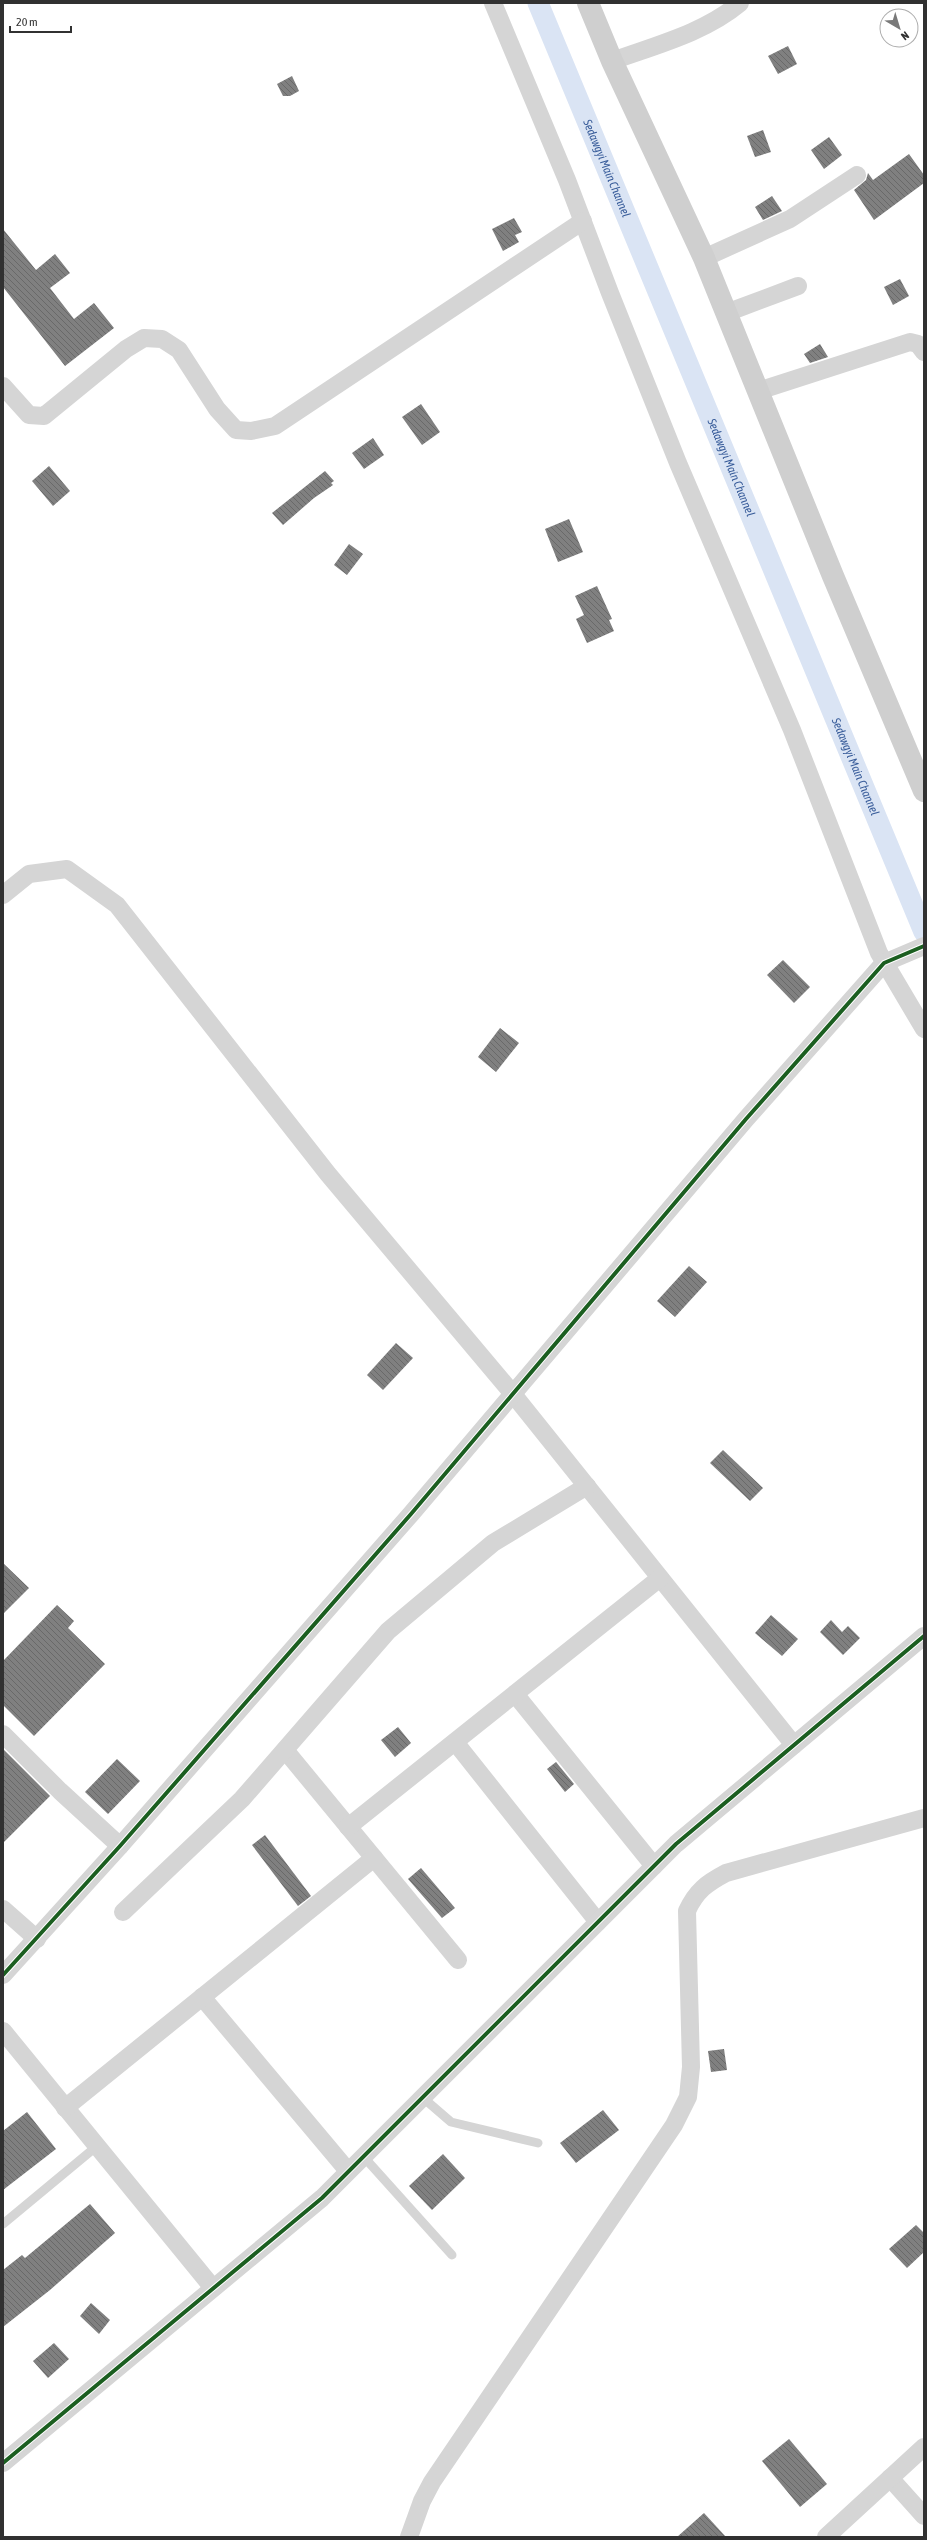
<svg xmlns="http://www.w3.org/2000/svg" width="927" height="2540" font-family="'Asap Condensed',sans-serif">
  <defs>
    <pattern id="building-back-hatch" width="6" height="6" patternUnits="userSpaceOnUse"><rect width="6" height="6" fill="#808080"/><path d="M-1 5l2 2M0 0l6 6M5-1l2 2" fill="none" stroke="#696969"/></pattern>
  </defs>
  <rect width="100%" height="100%" fill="#fff"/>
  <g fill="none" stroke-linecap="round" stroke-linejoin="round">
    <path stroke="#dae4f4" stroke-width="21" id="s1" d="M538 3 924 932"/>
  </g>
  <g fill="url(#building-back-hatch)">
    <path d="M788 46 797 64 778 74 768 56Z"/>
    <path d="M292 76 299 91 290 96H283L277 84Z"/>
    <path d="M763 130 771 152 755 157 747 136Z"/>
    <path d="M829 137 842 155 824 169 811 150Z"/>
    <path d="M909 154 924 175V183L874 220 854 190 866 180 868 173 873 180Z"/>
    <path d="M772 196 782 211 763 220 755 207Z"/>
    <path d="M514 218 522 232 515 235 519 242 503 251 492 229Z"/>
    <path d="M3 229 36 270 55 254 70 273 50 288 74 319 94 303 114 328 65 366 3 287Z"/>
    <path d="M900 279 909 296 893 305 884 287Z"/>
    <path d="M820 344 828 357 810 363 804 354Z"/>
    <path d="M421 404 440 432 422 445 402 417Z"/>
    <path d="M373 438 384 455 364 469 352 453Z"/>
    <path d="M49 466 70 491 53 506 32 481Z"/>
    <path d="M325 471 334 481 331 483 333 485 314 498 283 525 272 513Z"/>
    <path d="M569 519 583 552 558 562 545 529Z"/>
    <path d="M349 544 363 554 347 575 334 565Z"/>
    <path d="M597 586 612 619 609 620 614 631 587 643 576 619 584 615 575 596Z"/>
    <path d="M783 960 810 987 794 1003 767 975Z"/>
    <path d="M500 1028 519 1043 496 1072 478 1057Z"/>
    <path d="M689 1266 707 1282 675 1317 657 1301Z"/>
    <path d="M396 1343 413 1358 383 1390 367 1375Z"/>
    <path d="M723 1450 763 1488 750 1501 710 1463Z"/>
    <path d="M3 1563 29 1588 3 1614Z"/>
    <path d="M57 1605 74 1621 68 1628 105 1664 34 1736 3 1705V1661Z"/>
    <path d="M771 1615 798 1639 782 1656 755 1633Z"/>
    <path d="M831 1620 842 1632 848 1626 860 1638 843 1655 820 1632Z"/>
    <path d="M398 1727 411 1743 395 1757 381 1740Z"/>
    <path d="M3 1749 50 1796 3 1843Z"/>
    <path d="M117 1759 140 1781 108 1814 85 1792Z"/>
    <path d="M556 1762 574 1784 565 1792 547 1769Z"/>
    <path d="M265 1835 311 1896 298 1906 252 1845Z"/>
    <path d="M421 1868 455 1908 442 1918 408 1879Z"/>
    <path d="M724 2049 727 2070 711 2072 708 2051Z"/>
    <path d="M603 2110 619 2130 576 2163 560 2143Z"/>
    <path d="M27 2112 56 2149 3 2190V2131Z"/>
    <path d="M443 2154 465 2178 432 2210 409 2186Z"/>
    <path d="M90 2204 115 2233 50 2290 3 2327V2270L22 2255 25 2258Z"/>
    <path d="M916 2225 924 2233V2252L907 2268 889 2249Z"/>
    <path d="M91 2303 110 2320 99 2334 80 2316Z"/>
    <path d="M54 2343 69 2359 48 2378 33 2361Z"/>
    <path d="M789 2439 827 2484 800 2507 762 2461Z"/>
    <path d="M704 2513 726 2537H677Z"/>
  </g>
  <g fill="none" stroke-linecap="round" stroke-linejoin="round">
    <g stroke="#d5d5d5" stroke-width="9">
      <path d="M422 2097 451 2122 538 2143"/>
      <path d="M363 2156 452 2255"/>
      <path d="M3 2224 97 2146"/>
    </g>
    <g stroke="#d5d5d5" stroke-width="18">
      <path d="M493 3 567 180 610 293 678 463 792 730 879 953 924 1029"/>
      <path d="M612 61C656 45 704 33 740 3"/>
      <path d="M704 258 790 219 857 175"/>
      <path d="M726 313 798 286"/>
      <path d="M3 386 29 415 44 416 126 349 144 338 162 339 179 350 217 409 236 430 251 431 275 426 583 221"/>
      <path d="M758 391 910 342 918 344 924 352"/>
      <path d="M3 895 29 874 67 869 117 905 328 1174 513 1394 794 1745"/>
      <path d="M515 1694 654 1866"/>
      <path d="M3 1734 60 1791 120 1846"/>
      <path d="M455 1742 598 1922"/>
      <path d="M285 1750 458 1960"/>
      <path d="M348 1827 660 1578"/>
      <path d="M3 1909 37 1939"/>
      <path d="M123 1912 242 1799 388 1631 493 1543 587 1486"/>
      <path d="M3 1975 120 1846 411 1514 746 1119 884 963 924 946"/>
      <path d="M202 1997 348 2171"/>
      <path d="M3 2031 213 2288"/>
      <path d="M65 2108 374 1858"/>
      <path d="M3 2463 322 2198 676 1844 924 1636"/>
      <path d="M890 2478 924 2516"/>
      <path d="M409 2537 422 2501 432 2482 674 2125 688 2097 691 2067 687 1911C696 1891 707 1883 726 1873L924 1818"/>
      <path d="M826 2537 924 2447"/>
    </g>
    <path stroke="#cfcfcf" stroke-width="22" d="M588 3 612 61 704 258 833 576 924 791"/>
    <defs>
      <g id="cycleway">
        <path d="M3 1975 120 1846 411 1514 746 1119 884 963 924 946"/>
        <path d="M3 2463 322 2198 676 1844 924 1636"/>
      </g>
    </defs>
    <use href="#cycleway" stroke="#fff" stroke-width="6"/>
    <use href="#cycleway" stroke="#1b5e20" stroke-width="4"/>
  </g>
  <g text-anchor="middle" stroke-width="4" stroke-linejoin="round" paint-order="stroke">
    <g font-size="12" font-style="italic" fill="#385c9a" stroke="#fff">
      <text dy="4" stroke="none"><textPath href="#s1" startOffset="179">Sedawgyi Main Channel</textPath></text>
      <text dy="4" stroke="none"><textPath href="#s1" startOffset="503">Sedawgyi Main Channel</textPath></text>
      <text dy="4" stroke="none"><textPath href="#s1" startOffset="827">Sedawgyi Main Channel</textPath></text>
    </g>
  </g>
  <rect width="927" height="2540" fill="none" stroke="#313131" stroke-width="8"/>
  <g transform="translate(899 28) rotate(142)"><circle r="19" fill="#ffffff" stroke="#adadad"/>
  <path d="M0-3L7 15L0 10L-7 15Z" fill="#797979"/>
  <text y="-6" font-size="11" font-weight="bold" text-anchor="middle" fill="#313131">N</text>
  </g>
  <path d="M10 26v6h61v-6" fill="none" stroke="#313131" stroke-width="2"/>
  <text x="16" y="26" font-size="12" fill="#313131" stroke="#ffffff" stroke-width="3" paint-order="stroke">20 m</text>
</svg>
